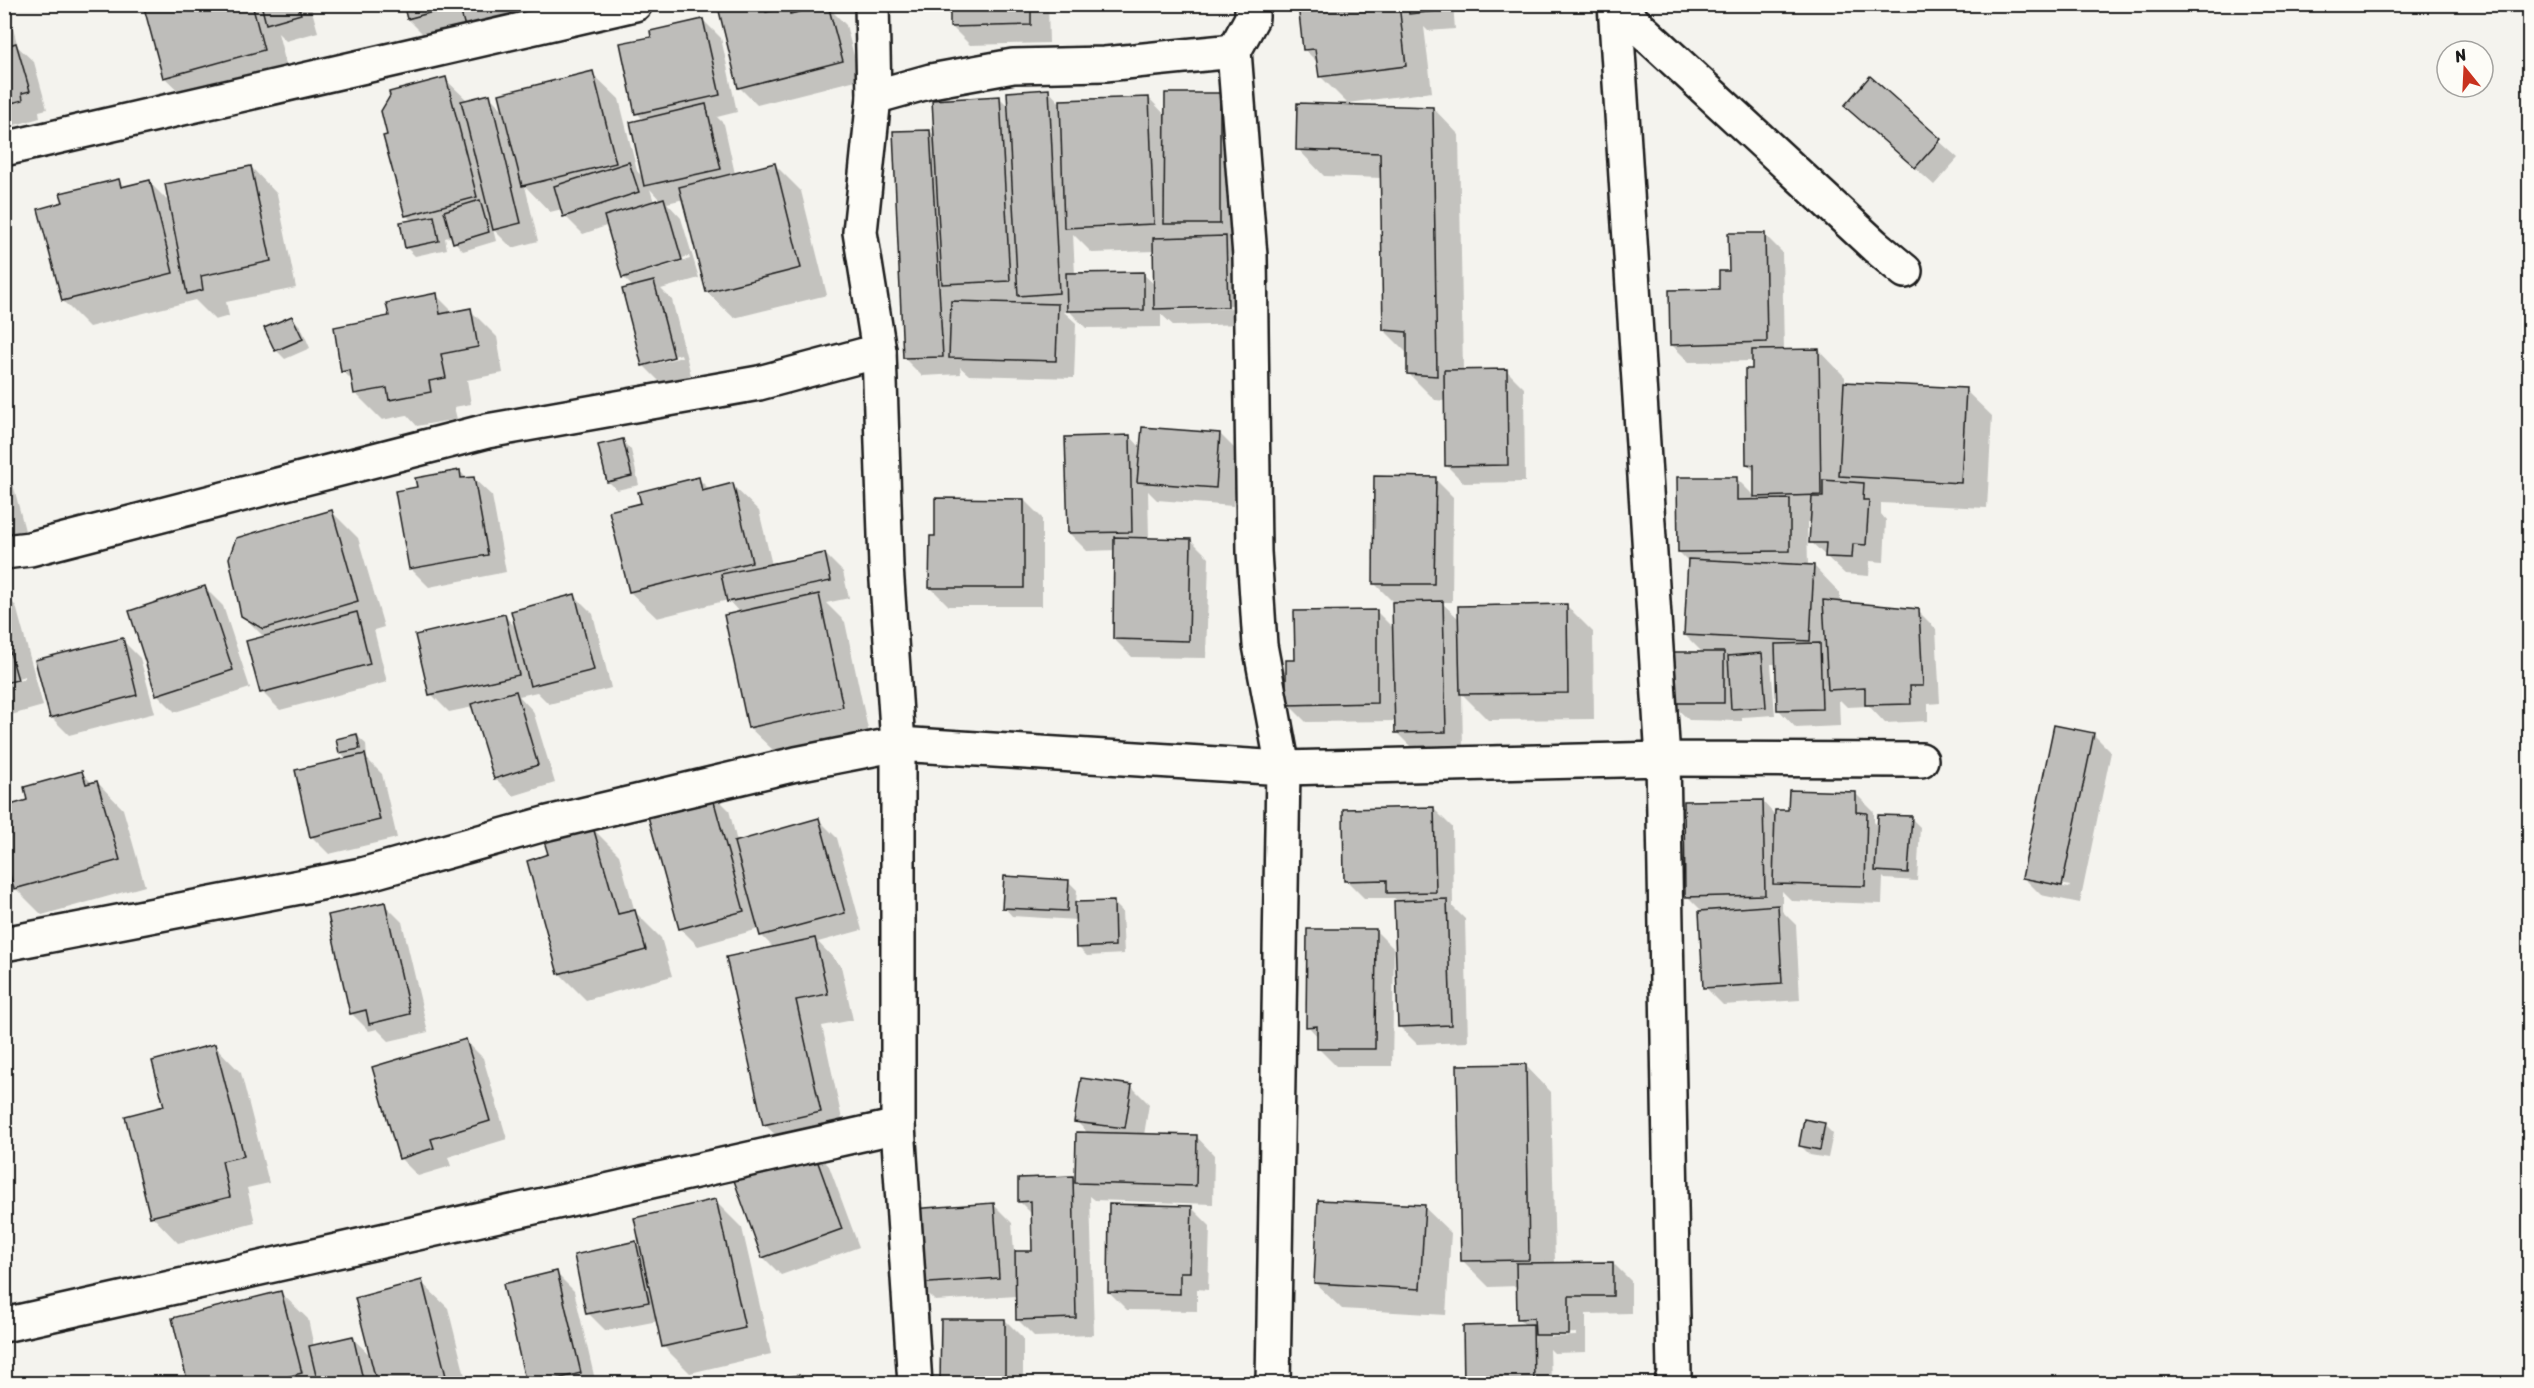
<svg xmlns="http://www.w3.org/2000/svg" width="2534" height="1388" font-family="Sriracha,sans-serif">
  <rect width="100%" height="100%" fill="#f4f3ee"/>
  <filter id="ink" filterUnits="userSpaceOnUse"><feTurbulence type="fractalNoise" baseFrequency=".0167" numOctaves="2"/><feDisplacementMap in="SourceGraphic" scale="12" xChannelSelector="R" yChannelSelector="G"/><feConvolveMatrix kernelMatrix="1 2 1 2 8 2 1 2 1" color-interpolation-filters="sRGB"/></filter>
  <g filter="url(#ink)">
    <g fill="#0003" fill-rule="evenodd">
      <path d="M145 4H310L318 32 286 41 278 33 289 76 191 103 164 77Z"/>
      <path d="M404 4H521L529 32 466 25 426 37 408 19Z"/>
      <path d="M526 4H545L531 9Z"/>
      <path d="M752 4H765L773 12 788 8 795 15 828 7 846 25 860 79 757 105 739 87Z"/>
      <path d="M952 4H1048L1049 43 970 45 952 27Z"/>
      <path d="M1300 4H1453L1455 29 1428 31 1424 27 1432 92 1347 103 1320 76 1319 64 1305 50Z"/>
      <path d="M4 14 11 21 18 47 34 62 47 109 39 111 40 118 4 128Z"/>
      <path d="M703 20 721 38 737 112 717 117 724 124 735 174 774 164 801 191 827 295 734 318 707 292 684 199 667 203 681 218 699 278 661 289 672 300 691 375 661 383 643 365 634 288 623 277 609 225 583 234 565 216 562 209 550 212 525 186 538 241 512 248 493 229 496 241 463 251 455 242 453 236 445 238 447 249 415 256 406 247 413 222 406 215 445 79 468 101 489 96 506 113 592 73 619 99 637 171 644 179V120L637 113 653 38ZM650 189 660 200 654 202ZM689 256 690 259 633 276V273ZM681 354 682 357 654 364V361Z"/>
      <path d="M1870 79 1958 158 1934 185 1846 106Z"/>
      <path d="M1048 90 1059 102 1149 98 1166 116 1220 94 1238 112V242L1229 241 1243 256 1245 324 1174 326 1161 314V327L1086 328 1069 311 1064 312 1076 323 1074 378 969 375 960 367 961 374 922 376 904 358 930 131 936 137 999 97 1009 107ZM1073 234 1092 253 1155 251 1156 286 1143 274 1075 275ZM1235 305V308L1172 310V307Z"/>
      <path d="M1433 108 1459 135 1463 371 1506 370 1524 388 1525 482 1464 483 1446 465 1445 401 1435 400 1409 374 1408 354 1384 330 1382 178 1324 176 1298 149Z"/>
      <path d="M251 167 277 194 296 288 226 302 229 316 215 320 195 300 89 327 63 301 65 203 118 180 126 188 149 182 170 203Z"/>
      <path d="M1764 234 1782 252 1784 351 1819 350 1845 377V383L1965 390 1992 416 1987 508 1881 503V514L1886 520 1884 562 1870 561 1869 576 1845 574 1811 542 1812 522H1807L1808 566H1814L1840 593V603L1918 611 1936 629 1940 703 1928 704V721L1885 723 1869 706 1847 707 1839 699 1840 726 1796 728 1778 709 1777 664H1771L1775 715 1742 717V721L1689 720 1670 702 1704 654 1685 635 1689 562 1679 552 1736 478 1754 496V501H1761L1756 496 1755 472 1747 464 1753 361 1689 362 1671 344 1721 291 1731 273Z"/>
      <path d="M436 295 454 313 470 310 497 337 503 373 467 380 471 404 454 407 457 419 417 426 407 415 382 420 356 394 354 382 343 371 391 318Z"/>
      <path d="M292 318 301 327 310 348 285 359 276 350Z"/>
      <path d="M1220 434 1238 452 1233 506 1157 500 1148 491 1149 539 1191 540 1209 558 1206 658 1132 657 1114 639 1116 550 1087 551 1069 533 1130 436 1141 448Z"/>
      <path d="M622 441 631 450 639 485 617 490 608 481Z"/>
      <path d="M4 449 31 554 4 560Z"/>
      <path d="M460 471 467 479 473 478 492 496 506 572 429 587 411 569 397 493 419 488Z"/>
      <path d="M699 479 710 490 732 485 759 511 772 565 825 554 843 572 849 598 826 603 845 622 869 734 776 753 749 727 740 613 728 600 657 618 630 592 643 504Z"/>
      <path d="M1435 479 1453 497 1452 602H1441L1460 620 1566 605 1593 632 1594 719 1488 720 1462 694 1463 749 1414 750 1396 732V721L1306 722 1288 704 1297 662 1376 611 1394 629 1393 602 1374 583Z"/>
      <path d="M1024 500 1042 518V606H949L931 588 936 537Z"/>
      <path d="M331 511 358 538 384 627 374 630 387 682 280 710 262 692 265 638 242 615Z"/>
      <path d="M205 588 223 606 250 688 175 712 157 694Z"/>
      <path d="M4 595 16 606 43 706 4 717V685L25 679V676L4 682Z"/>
      <path d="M575 596 593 614 611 688 549 704 537 692 519 696 533 711 555 783 513 796 495 778 473 707 449 712 431 694 504 615 516 628Z"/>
      <path d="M122 640 140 658 155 713 69 735 51 717Z"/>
      <path d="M2093 734 2111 752 2080 903 2041 895 2023 877ZM2042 880 2070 886 2069 888 2042 883Z"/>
      <path d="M357 736 366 744 367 759 382 774 397 838 329 854 311 836 347 759 340 752Z"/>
      <path d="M82 773 93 784 97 782 123 809 145 886 42 915 16 889 4 848 29 801Z"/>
      <path d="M711 792 729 810 737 842 819 820 837 838 862 930 818 942 841 966 853 1020 822 1026 846 1138 810 1146 829 1166 859 1247 781 1275 763 1257 791 1150 764 1124 774 948 761 935 759 929 698 946 680 928Z"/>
      <path d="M1856 794 1874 812V822L1879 827 1911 818 1920 827 1917 881 1885 879 1883 877 1882 904 1792 901 1782 891V911L1796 925 1800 1000 1723 1005 1705 987 1703 912 1687 896 1762 801 1776 816Z"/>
      <path d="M1434 809 1452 827 1453 907 1465 919 1468 1042 1417 1044 1399 1026V902L1394 898H1364L1346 880Z"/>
      <path d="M593 829 619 855 635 912 661 938 672 976 586 1000 559 973 550 855Z"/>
      <path d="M4 869 12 902 4 904Z"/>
      <path d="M1068 881 1077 890 1076 903 1113 902 1122 911 1124 954 1087 956 1078 947 1077 920 1012 916 1004 907Z"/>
      <path d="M384 904 402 922 428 1032 389 1041 377 1029 369 1031 351 1013Z"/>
      <path d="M1376 931 1394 949 1392 1066H1336L1318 1048V1037L1308 1026Z"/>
      <path d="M465 1040 483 1058 507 1139 448 1157 451 1166 418 1176 400 1158Z"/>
      <path d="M215 1046 241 1073 269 1183 247 1188 255 1223 178 1243 152 1216 166 1107Z"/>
      <path d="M1525 1065 1551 1092 1555 1264 1613 1263 1631 1281V1313L1586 1314V1352L1554 1353 1550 1349 1551 1384H1465L1526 1326 1518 1318V1286L1489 1287 1462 1260ZM1576 1333V1336L1551 1337 1548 1334Z"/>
      <path d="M1131 1086 1149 1104 1144 1135 1196 1136 1214 1155 1213 1204 1095 1200 1090 1196 1094 1335 1035 1337 1017 1319V1296L935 1301 917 1283 994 1205 1012 1223 1014 1253H1033L1032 1214 1019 1201 1072 1178 1077 1182 1088 1133 1076 1121Z"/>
      <path d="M1824 1125 1833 1134 1828 1158 1810 1155 1801 1146Z"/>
      <path d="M715 1201 742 1228 771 1354 690 1373 664 1347 658 1321 606 1331 588 1313 636 1243 642 1249Z"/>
      <path d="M1424 1207 1451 1233 1446 1315 1342 1309 1315 1283Z"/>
      <path d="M1192 1208 1210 1226 1208 1290 1197 1289V1311L1127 1310 1109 1292Z"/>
      <path d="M4 1228 9 1253 4 1254Z"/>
      <path d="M556 1273 574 1291 596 1384H528Z"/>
      <path d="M421 1282 448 1308 467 1384H190L281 1293 308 1319 314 1347 352 1338 372 1357Z"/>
      <path d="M1005 1320 1023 1338V1384H942Z"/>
    </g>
    <g fill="#bebdba" stroke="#1c1c1c" stroke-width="1.5">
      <path d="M143 4H252L264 50 163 78Z"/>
      <path d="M261 4H298L301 14 266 24Z"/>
      <path d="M403 4H509L512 15 465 27 459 5 407 19Z"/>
      <path d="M746 4H764L766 12 789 7 790 14 828 5 843 61 738 88 719 11Z"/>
      <path d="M950 4H1031V25L950 27Z"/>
      <path d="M1298 4H1399L1406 66 1319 77 1315 49 1303 50Z"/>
      <path d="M1408 4H1437V11L1409 14Z"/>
      <path d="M703 19 720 95 635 114 620 43 651 37 650 31Z"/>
      <path d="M4 41 6 46 16 43 30 91 22 93 23 100 4 105Z"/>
      <path d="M593 71 616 163 522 186 499 94Z"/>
      <path d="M1870 76 1941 139 1915 168 1844 106Z"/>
      <path d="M446 77 477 197 405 216 383 136 387 135 381 111 390 96 389 92Z"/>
      <path d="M1049 89 1059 293 1018 296 1007 92Z"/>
      <path d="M1165 93H1220V224H1164Z"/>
      <path d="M490 94 521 223 493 230 461 101Z"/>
      <path d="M1000 96 1010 281 942 284 932 100Z"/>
      <path d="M1149 97 1154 224 1064 228 1060 100Z"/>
      <path d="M1297 103 1433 107 1437 376 1407 374V332L1383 330 1380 153 1296 150Z"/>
      <path d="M706 104 721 169 644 186 630 122Z"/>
      <path d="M930 130 943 357 903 358 893 131Z"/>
      <path d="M629 162 639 192 563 217 554 186Z"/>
      <path d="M775 163 801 268 706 292 679 187Z"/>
      <path d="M251 166 271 261 201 276 203 290 187 294 165 184Z"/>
      <path d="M119 179 121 187 150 180 173 273 62 301 38 209 63 202 60 193Z"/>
      <path d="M664 198 682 260 622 278 604 216Z"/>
      <path d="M480 200 489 232 453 243 444 211Z"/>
      <path d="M434 216 439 241 405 248 400 222Z"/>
      <path d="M1728 233H1765L1767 342 1670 345 1669 290 1719 289V271H1729Z"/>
      <path d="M1226 236 1228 307 1154 309 1153 238Z"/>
      <path d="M1144 272V310L1067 311 1066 273Z"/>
      <path d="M654 281 674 357 642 366 622 289Z"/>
      <path d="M437 293 440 314 471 308 478 347 441 354 446 378 429 381 431 392 389 400 387 388 354 394 350 370 341 372 334 327 389 316 386 303Z"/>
      <path d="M951 301 1058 304 1056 361 949 358Z"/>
      <path d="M292 316 303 339 275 351 264 328Z"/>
      <path d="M1819 349 1821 495 1754 497V465L1746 464 1745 369H1752V350Z"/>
      <path d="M1507 369 1508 465 1445 466 1444 370Z"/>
      <path d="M1844 382 1966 388 1961 483 1839 476Z"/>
      <path d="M1142 427 1220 433 1216 488 1137 482Z"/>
      <path d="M1130 435 1132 532 1068 533 1065 437Z"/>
      <path d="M623 439 632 476 607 482 598 445Z"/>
      <path d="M460 470 461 478 474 477 488 555 409 569 395 491 417 487 415 478Z"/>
      <path d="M1374 476 1436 477 1434 584H1373Z"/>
      <path d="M699 477 702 491 733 483 752 562 629 592 609 511 641 503 638 492Z"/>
      <path d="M1677 477H1737V500L1790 499V551L1678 552Z"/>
      <path d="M1823 480 1864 483 1863 500H1869L1866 545 1853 544 1852 558 1825 557 1826 543H1809L1812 497H1823Z"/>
      <path d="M935 498 1024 499V588H929L930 536H935Z"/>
      <path d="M332 510 358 601 263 629 241 616 229 558 236 538Z"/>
      <path d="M1114 537 1191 539 1189 641 1113 639Z"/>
      <path d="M825 553 831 581 727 602 721 574Z"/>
      <path d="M1688 559 1814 565 1810 641 1684 635Z"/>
      <path d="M205 586 233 670 156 695 129 611Z"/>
      <path d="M575 594 594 670 530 686 511 611Z"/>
      <path d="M819 594 843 707 748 728 724 615Z"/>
      <path d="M1823 600 1919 609 1923 686H1910L1911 704 1865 705V688L1828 690Z"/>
      <path d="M1443 601 1446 732 1395 733 1392 602Z"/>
      <path d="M1567 604 1568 693 1460 694 1458 606Z"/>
      <path d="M1377 610V703L1286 705V660H1295L1294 611Z"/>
      <path d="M357 612 370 664 260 693 246 641Z"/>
      <path d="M505 614 519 675 429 695 415 635Z"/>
      <path d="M4 631 18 680 4 683Z"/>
      <path d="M123 638 137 695 50 718 35 660Z"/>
      <path d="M1820 643 1822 709 1777 710 1775 644Z"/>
      <rect x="1669" y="652" width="55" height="51"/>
      <path d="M1762 653 1766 707 1731 709 1728 656Z"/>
      <path d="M516 691 538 765 494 779 471 704Z"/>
      <path d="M2054 725 2094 733 2062 886 2022 878Z"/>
      <path d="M357 734 360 749 339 753 336 739Z"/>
      <path d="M365 754 380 820 310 837 295 770Z"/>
      <path d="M82 771 86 784 97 781 120 860 14 889 4 854V807L27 800 24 787Z"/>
      <path d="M1789 790 1856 792V812L1867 813 1865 886 1773 884 1775 810H1788Z"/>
      <path d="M711 791 744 911 679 929 646 809Z"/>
      <path d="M1763 800 1765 895 1685 897 1684 801Z"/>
      <path d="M1434 807 1436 892 1387 893V880L1344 881 1343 809Z"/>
      <path d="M1878 815 1912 816 1908 873 1875 871Z"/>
      <path d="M819 818 845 913 760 936 734 842Z"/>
      <path d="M593 827 618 914 635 910 646 950 558 974 527 861 548 854 544 841Z"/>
      <path d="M1004 876 1069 880 1067 911 1002 908Z"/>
      <path d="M1447 899 1451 1025 1398 1027 1394 901Z"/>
      <path d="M1114 901 1115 946 1076 948 1075 902Z"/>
      <path d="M385 902 410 1014 369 1024 366 1010 350 1014 328 915Z"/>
      <path d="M1778 905 1782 983 1703 988 1699 911Z"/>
      <path d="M1307 929H1376L1375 1049H1317V1026L1306 1027Z"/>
      <path d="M815 938 828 994 796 1000 821 1112 763 1125 726 957Z"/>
      <path d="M466 1039 490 1121 431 1139 434 1148 399 1159 372 1067Z"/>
      <path d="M215 1044 244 1156 222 1161 230 1197 150 1217 125 1116 164 1106 152 1061Z"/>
      <path d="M1526 1064 1529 1260 1461 1261 1457 1065Z"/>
      <path d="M1081 1078 1132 1085 1125 1128 1074 1122Z"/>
      <path d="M1804 1119 1825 1123 1820 1150 1799 1146Z"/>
      <path d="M1076 1132 1197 1135 1196 1186 1075 1183Z"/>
      <path d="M812 1146 842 1229 762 1258 732 1175Z"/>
      <path d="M1073 1176 1076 1318 1016 1320 1015 1251H1032L1031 1201 1018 1202V1178Z"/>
      <path d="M716 1199 745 1328 662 1347 634 1218Z"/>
      <path d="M1318 1200 1425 1205 1420 1289 1314 1283Z"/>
      <path d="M994 1203 999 1278 916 1284 911 1209Z"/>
      <path d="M1109 1204 1192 1206 1190 1272H1180V1294L1108 1292Z"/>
      <path d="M636 1241 649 1302 586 1314 574 1255Z"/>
      <path d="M1613 1262V1296H1569V1335H1535L1534 1318 1517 1319 1516 1263Z"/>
      <path d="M557 1271 581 1373 537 1384H526L503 1284Z"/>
      <path d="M422 1280 448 1384H377L355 1298Z"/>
      <path d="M281 1291 302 1373 260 1384H188L172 1318Z"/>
      <path d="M941 1319H1005V1384H940Z"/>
      <path d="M1533 1324 1534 1384H1464L1463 1326Z"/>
      <path d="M353 1336 364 1384H318L309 1346Z"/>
      <path d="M799 1375 800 1384H754Z"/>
    </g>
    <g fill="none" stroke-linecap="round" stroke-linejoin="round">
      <defs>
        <g id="minor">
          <path d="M1252 4V18L1234 51 1250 256 1254 552 1260 645 1283 768 1663 759 1674 1374 1671 1384"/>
          <path d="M1615 4 1663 759 1921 760"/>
          <path d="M1616 6 1875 246 1905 271"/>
          <path d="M874 97 931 81 1013 66 1105 64 1234 51"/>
          <path d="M4 149 635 4"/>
          <path d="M4 552 30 549 487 431 759 383 879 351"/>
          <path d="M4 944 362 875 548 823 796 764 898 744 886 566 879 351 860 232 874 97 872 4"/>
          <path d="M4 1325 898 1126"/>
          <path d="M915 1384 898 1126V744L1283 768 1273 1384"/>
        </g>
      </defs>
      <use href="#minor" stroke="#1c1c1c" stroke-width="38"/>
      <use href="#minor" stroke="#fdfcf7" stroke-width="33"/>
    </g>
  </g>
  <rect width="2534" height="1388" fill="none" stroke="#fdfcf7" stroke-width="24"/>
  <rect x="12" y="12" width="2510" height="1364" fill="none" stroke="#1c1c1c" stroke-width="2" filter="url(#ink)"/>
  <g transform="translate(2465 69) rotate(342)"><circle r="28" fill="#fdfcf7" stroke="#a3a29f" stroke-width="1.5"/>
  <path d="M0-4.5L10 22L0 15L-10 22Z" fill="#c8321e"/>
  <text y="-9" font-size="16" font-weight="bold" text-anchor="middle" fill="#1c1c1c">N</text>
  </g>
</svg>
